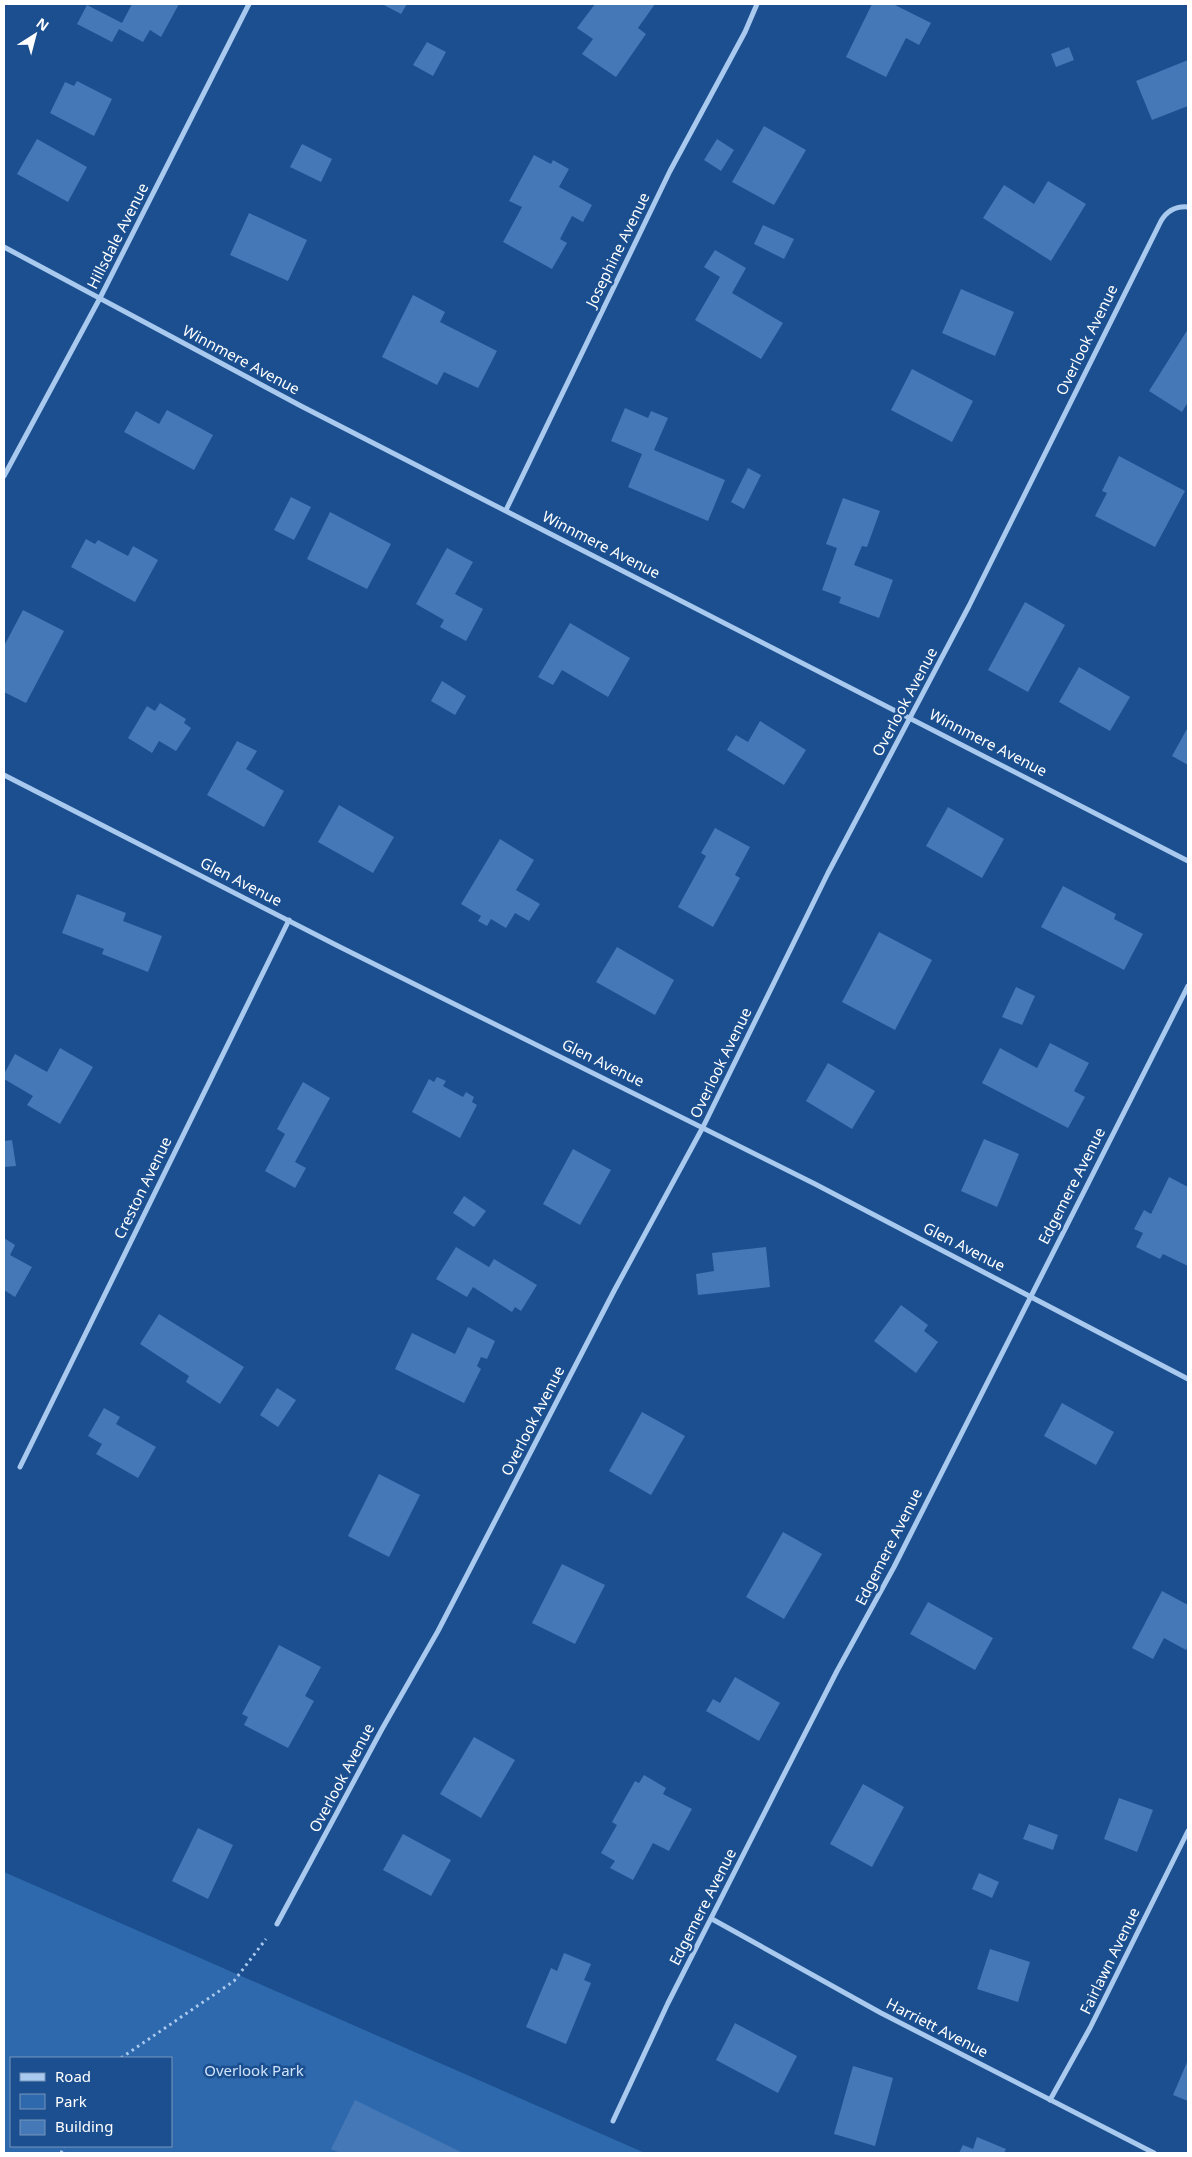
<svg xmlns="http://www.w3.org/2000/svg" width="1192" height="2157" font-family="'Noto Sans',sans-serif">
  <rect width="100%" height="100%" fill="#1b4f8f"/>
  <path fill="#2e69ad" fill-rule="evenodd" d="M4 1872 645 2153H4ZM11 2058H171V2146H11Z"/>
  <g fill="#4478b7">
    <path d="M132 4H179L161 37 150 30 143 42 119 29 112 42 77 24 87 5 122 23Z"/>
    <path d="M382 4H407L401 14Z"/>
    <path d="M595 4H655L638 28 646 34 616 77 582 54 593 39 577 28Z"/>
    <path d="M872 4H893L931 23 919 45 906 38 886 77 846 57Z"/>
    <path d="M427 42 446 52 433 76 413 65Z"/>
    <path d="M1069 47 1074 60 1056 67 1051 54Z"/>
    <path d="M1188 60V106L1152 120 1136 81Z"/>
    <path d="M77 81 112 99 94 136 50 113 65 82 74 86Z"/>
    <path d="M764 126 806 150 774 205 732 182Z"/>
    <path d="M37 139 87 167 68 202 17 174Z"/>
    <path d="M717 139 734 150 721 171 704 160Z"/>
    <path d="M302 144 332 159 321 182 290 167Z"/>
    <path d="M534 155 551 164 553 160 569 169 559 187 592 205 583 222 572 216 560 239 567 243 552 269 503 242 522 207 509 201Z"/>
    <path d="M1048 181 1086 204 1051 261 983 218 1004 185 1034 204Z"/>
    <path d="M249 213 307 240 288 281 230 255Z"/>
    <path d="M763 225 794 239 784 259 754 244Z"/>
    <path d="M715 250 746 268 732 293 783 323 761 359 695 320 720 277 704 267Z"/>
    <path d="M961 289 1014 312 995 356 942 333Z"/>
    <path d="M413 295 445 312 440 322 497 351 478 388 444 372 437 385 382 357Z"/>
    <path d="M1188 329V402L1182 412 1149 391Z"/>
    <path d="M912 369 973 401 952 442 891 410Z"/>
    <path d="M625 408 648 418 651 411 668 418 654 450 725 480 708 521 628 487 642 454 611 441Z"/>
    <path d="M167 410 213 435 194 470 124 432 136 411 159 424Z"/>
    <path d="M1119 456 1185 491 1155 547 1095 516 1107 493 1102 491Z"/>
    <path d="M748 468 761 475 744 509 731 502Z"/>
    <path d="M291 497 311 507 294 540 274 530Z"/>
    <path d="M843 498 880 511 867 547 862 546 854 565 893 580 879 618 839 603 841 597 822 590 837 548 826 544Z"/>
    <path d="M330 512 391 544 367 589 307 559Z"/>
    <path d="M86 539 95 544 98 540 128 556 133 546 158 560 135 602 71 567Z"/>
    <path d="M447 548 473 562 455 594 483 609 466 641 440 627 444 620 416 604Z"/>
    <path d="M1025 602 1065 625 1028 692 988 670Z"/>
    <path d="M23 610 64 631 26 703 4 692V646Z"/>
    <path d="M570 623 630 658 608 697 562 670 553 685 538 677Z"/>
    <path d="M1079 667 1130 697 1110 731 1059 702Z"/>
    <path d="M442 681 466 696 455 715 431 701Z"/>
    <path d="M160 703 186 719 184 723 191 728 176 751 159 741 152 753 128 738 147 706 155 711Z"/>
    <path d="M760 721 806 750 784 785 727 750 736 735 748 742Z"/>
    <path d="M1188 727V765L1172 756Z"/>
    <path d="M237 741 257 751 246 769 284 791 264 827 207 795Z"/>
    <path d="M339 805 394 837 373 873 318 842Z"/>
    <path d="M948 807 1004 839 982 878 926 846Z"/>
    <path d="M715 828 750 847 735 875 740 878 713 927 678 907 706 856 701 853Z"/>
    <path d="M500 839 534 860 516 890 540 904 529 921 515 913 506 928 491 919 487 926 478 921 481 916 461 904Z"/>
    <path d="M1063 886 1116 914 1114 919 1143 934 1124 970 1041 927Z"/>
    <path d="M77 894 126 913 123 921 162 936 148 972 102 954 104 949 62 933Z"/>
    <path d="M879 932 932 960 895 1030 842 1002Z"/>
    <path d="M617 947 674 980 655 1015 596 982Z"/>
    <path d="M1016 987 1035 996 1022 1025 1002 1017Z"/>
    <path d="M1050 1043 1089 1063 1074 1091 1085 1097 1068 1128 982 1083 1000 1048 1037 1068Z"/>
    <path d="M60 1048 93 1067 60 1124 27 1105 33 1096 4 1079V1074L15 1054 47 1072Z"/>
    <path d="M828 1063 875 1091 852 1129 806 1101Z"/>
    <path d="M437 1077 446 1081 443 1086 463 1097 466 1092 474 1097 472 1102 477 1105 460 1138 412 1112 429 1079 434 1082Z"/>
    <path d="M303 1082 330 1098 295 1162 306 1168 295 1188 265 1171 285 1134 277 1129Z"/>
    <path d="M984 1139 1019 1154 997 1207 961 1191Z"/>
    <path d="M12 1140 16 1166 4 1167V1141Z"/>
    <path d="M573 1149 611 1170 580 1225 543 1204Z"/>
    <path d="M1169 1177 1188 1187V1266L1163 1254 1160 1259 1136 1247 1143 1233 1134 1229 1144 1210 1151 1214Z"/>
    <path d="M464 1196 486 1211 474 1227 453 1213Z"/>
    <path d="M4 1238 15 1245 10 1255 32 1267 15 1297 4 1290Z"/>
    <path d="M456 1247 489 1267 494 1259 537 1285 521 1311 515 1307 512 1312 473 1287 467 1297 436 1279Z"/>
    <path d="M766 1247 770 1287 698 1295 696 1274 714 1271 712 1253Z"/>
    <path d="M901 1305 928 1325 924 1331 938 1342 916 1373 874 1341Z"/>
    <path d="M159 1314 244 1367 220 1404 186 1382 189 1376 140 1344Z"/>
    <path d="M468 1327 495 1341 487 1359 481 1357 477 1366 481 1369 464 1403 395 1369 412 1333 455 1354Z"/>
    <path d="M277 1388 296 1400 278 1427 260 1415Z"/>
    <path d="M1062 1403 1114 1432 1096 1465 1044 1436Z"/>
    <path d="M104 1408 120 1417 116 1424 156 1447 138 1478 96 1454 102 1444 88 1436Z"/>
    <path d="M642 1412 685 1436 651 1495 609 1471Z"/>
    <path d="M379 1474 420 1495 389 1557 348 1536Z"/>
    <path d="M783 1532 822 1554 784 1619 746 1597Z"/>
    <path d="M562 1564 605 1585 575 1644 532 1623Z"/>
    <path d="M1162 1591 1188 1605V1646L1186 1650 1164 1638 1153 1659 1132 1648Z"/>
    <path d="M928 1602 993 1638 975 1670 910 1634Z"/>
    <path d="M279 1645 321 1667 305 1696 314 1701 288 1748 244 1725 248 1717 242 1714Z"/>
    <path d="M735 1677 780 1703 759 1741 706 1711 713 1699 720 1703Z"/>
    <path d="M474 1737 515 1760 481 1818 440 1794Z"/>
    <path d="M644 1775 666 1788 663 1794 692 1809 669 1851 653 1843 633 1880 610 1868 615 1861 601 1853 617 1825 612 1822 635 1781 639 1783Z"/>
    <path d="M863 1784 904 1807 872 1867 830 1844Z"/>
    <path d="M1119 1798 1153 1810 1137 1852 1104 1839Z"/>
    <path d="M1029 1824 1058 1835 1053 1850 1023 1839Z"/>
    <path d="M198 1828 233 1845 208 1899 172 1881Z"/>
    <path d="M403 1834 451 1860 431 1896 383 1870Z"/>
    <path d="M979 1873 999 1882 992 1898 972 1889Z"/>
    <path d="M990 1949 1030 1962 1018 2002 977 1989Z"/>
    <path d="M564 1953 591 1964 584 1980 591 1983 566 2044 526 2027 551 1968 557 1971Z"/>
    <path d="M735 2023 797 2056 778 2093 716 2060Z"/>
    <path d="M1188 2060V2101L1173 2095Z"/>
    <path d="M853 2066 893 2078 875 2146 834 2134Z"/>
    <path d="M355 2100 463 2153H340L331 2149Z"/>
    <path d="M977 2137 1006 2149 1004 2153H959L963 2145 973 2149Z"/>
  </g>
  <g fill="none" stroke-linecap="round" stroke-linejoin="round">
    <g stroke="#a9c9ee" stroke-width="3" stroke-dasharray="2.5 4" stroke-linecap="butt">
      <path d="M121 2058 234 1981 266 1939"/>
      <path d="M61 2153 64 2146"/>
    </g>
    <g stroke="#a9c9ee" stroke-width="5">
      <path d="M4 247 301 406 1188 861"/>
      <path d="M4 476 100 298 249 4"/>
      <path d="M506 510 670 171 745 32 757 4"/>
      <path d="M4 775 338 946 815 1184 1188 1379"/>
      <path d="M20 1467 289 920"/>
      <path d="M712 1919 881 2013 1154 2153"/>
      <path d="M277 1924 382 1729 438 1631 614 1291 703 1127 828 873 969 606 1161 221C1167 211 1176 206 1188 207"/>
      <path d="M1050 2100 1090 2028 1188 1831"/>
      <path d="M613 2121 668 2003 774 1794 837 1671 894 1567 1188 986"/>
    </g>
  </g>
  <g text-anchor="middle" stroke-width="5" stroke-linejoin="round" paint-order="stroke">
    <g font-size="15" fill="#fff" stroke="#1b4f8f">
      <text transform="translate(118 236) rotate(-63)" y="5">Hillsdale Avenue</text>
      <text transform="translate(618 250) rotate(-64)" y="5">Josephine Avenue</text>
      <text transform="translate(1087 340) rotate(-64)" y="5">Overlook Avenue</text>
      <text transform="translate(241 360) rotate(28)" y="5">Winnmere Avenue</text>
      <text transform="translate(601 545) rotate(27)" y="5">Winnmere Avenue</text>
      <text transform="translate(905 702) rotate(-62)" y="5">Overlook Avenue</text>
      <text transform="translate(988 743) rotate(27)" y="5">Winnmere Avenue</text>
      <text transform="translate(241 882) rotate(27)" y="5">Glen Avenue</text>
      <text transform="translate(603 1063) rotate(26)" y="5">Glen Avenue</text>
      <text transform="translate(721 1063) rotate(-64)" y="5">Overlook Avenue</text>
      <text transform="translate(1072 1186) rotate(-63)" y="5">Edgemere Avenue</text>
      <text transform="translate(143 1188) rotate(-64)" y="5">Creston Avenue</text>
      <text transform="translate(964 1247) rotate(27)" y="5">Glen Avenue</text>
      <text transform="translate(533 1421) rotate(-63)" y="5">Overlook Avenue</text>
      <text transform="translate(889 1547) rotate(-63)" y="5">Edgemere Avenue</text>
      <text transform="translate(342 1778) rotate(-62)" y="5">Overlook Avenue</text>
      <text transform="translate(703 1907) rotate(-63)" y="5">Edgemere Avenue</text>
      <text transform="translate(1110 1961) rotate(-64)" y="5">Fairlawn Avenue</text>
      <text transform="translate(937 2028) rotate(27)" y="5">Harriett Avenue</text>
    </g>
    <g font-size="15" fill="#cfe3fa" stroke="#1b4f8f">
      <text x="254" y="2076">Overlook Park</text>
    </g>
  </g>
  <rect width="1192" height="2157" fill="none" stroke="#ffffff" stroke-width="10"/>
  <rect x="10" y="2057" width="162" height="90" fill="#1b4f8f" stroke="#7695bc"/>
  <rect x="20" y="2073" width="25" height="8" fill="#a9c9ee" stroke="#7695bc"/>
  <text x="55" y="2082" font-size="15" fill="#ffffff">Road</text>
  <rect x="20" y="2094" width="25" height="15" fill="#2e69ad" stroke="#7695bc"/>
  <text x="55" y="2107" font-size="15" fill="#ffffff">Park</text>
  <rect x="20" y="2120" width="25" height="15" fill="#4478b7" stroke="#7695bc"/>
  <text x="55" y="2132" font-size="15" fill="#ffffff">Building</text>
  <g transform="translate(35 35) rotate(36)" stroke="#1b4f8f" stroke-width="4" paint-order="stroke">
  <path d="M0-4L9 19L0 12L-9 19Z" fill="#ffffff"/>
  <text y="-8" font-size="14" font-weight="bold" text-anchor="middle" fill="#ffffff">N</text>
  </g>
</svg>
